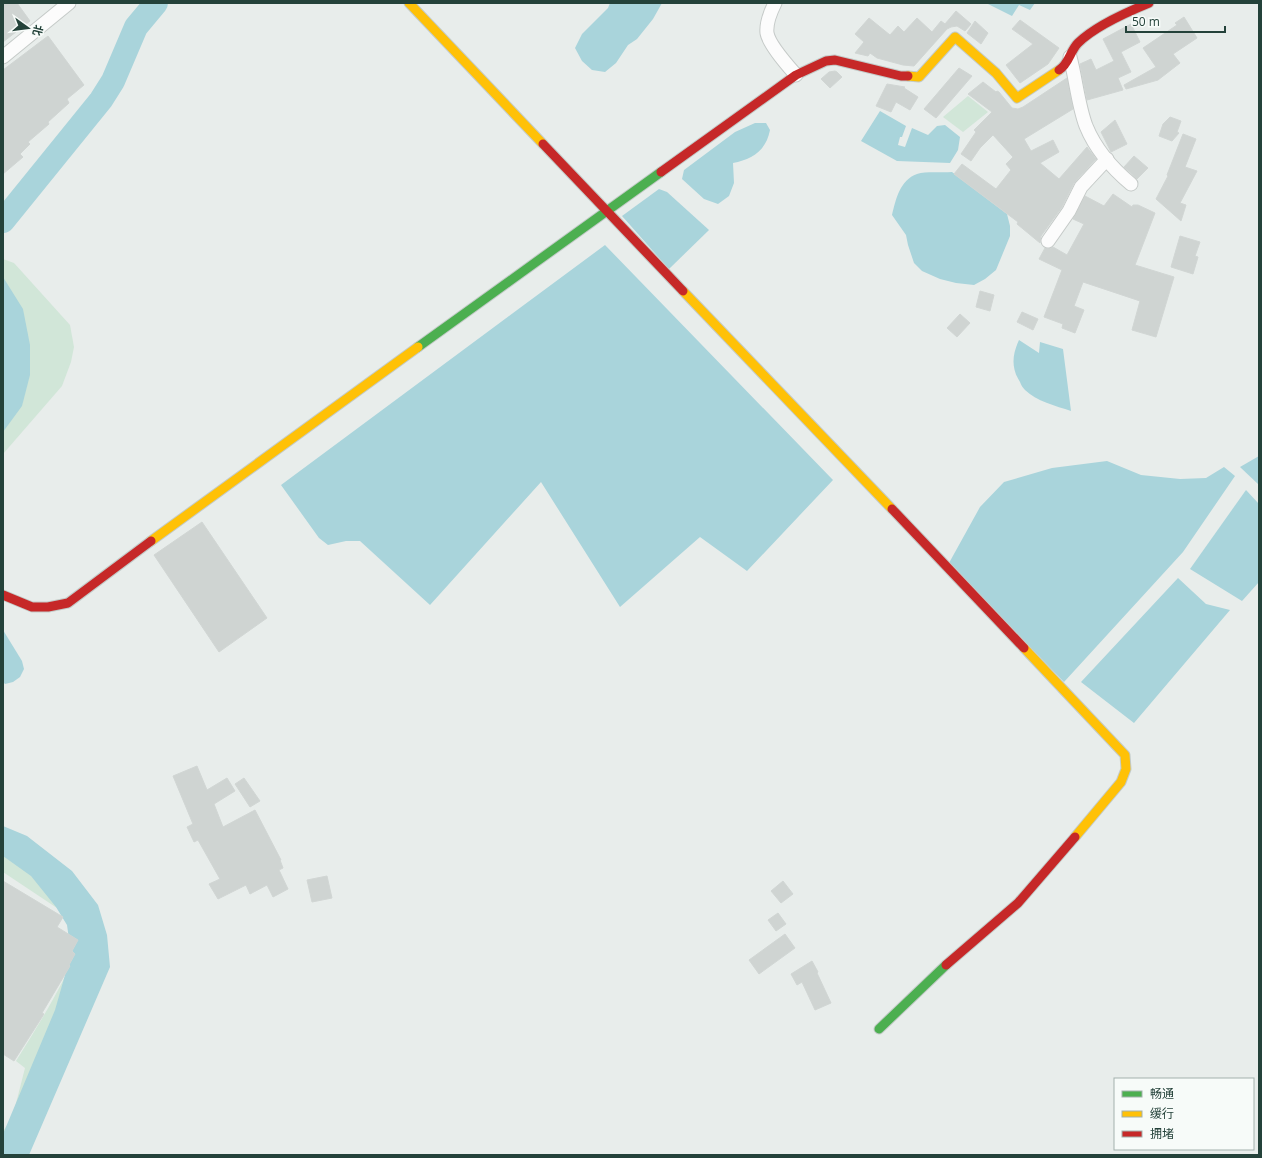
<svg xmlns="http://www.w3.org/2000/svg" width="1262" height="1158" font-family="'Open Sans','Noto Sans SC',sans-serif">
  <rect width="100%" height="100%" fill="#e8edeb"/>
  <g fill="#d1e6d8">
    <path d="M968 96 988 112 963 132 943 117Z"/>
    <path d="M3 259 14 263 70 325 74 347 71 362 62 386 3 454Z"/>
    <path d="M3 853 17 861 87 934 3 1155V1131L12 1119 25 1068 16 1061C39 1024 63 986 79 945L60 910 3 872Z"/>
  </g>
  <g fill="#a9d4db">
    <path d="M610 3H662L653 19 637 39 628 45 616 63 605 72 592 70 582 61 575 48 582 34 608 8Z"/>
    <path d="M986 3H1035L1030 10 1019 5 1012 16Z"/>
    <path d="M880 111 906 126 902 137H900L898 145 905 147 912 128 928 135 937 126 945 125 960 137 958 150 950 163 897 161 861 141Z"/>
    <path d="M755 123H766L770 130C766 151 752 159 733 163L734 183 729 196 718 204 704 199 682 179 684 170 735 132Z"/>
    <path d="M952 172 1007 214 1010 226V236L996 270 985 279 974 285 956 283 940 279 922 271 914 263 908 245 906 235 892 215C896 199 900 180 917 174 926 171 942 173 952 172Z"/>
    <path d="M659 189 667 192 709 230 669 269 622 216Z"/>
    <path d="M605 245 833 480 747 571 700 537 620 607 541 482 430 605 360 541H346L328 545 319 538 281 485Z"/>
    <path d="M3 277 23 309 30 345V375L22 406 3 432Z"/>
    <path d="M1019 340 1039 353 1040 342 1063 349 1071 411C1056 406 1036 401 1025 390 1023 388 1021 385 1020 382 1011 368 1012 355 1019 340Z"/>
    <path d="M1259 456V485L1240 467Z"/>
    <path d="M1107 461 1141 475 1180 479 1206 478 1224 467 1235 476 1183 552 1064 682 949 563 980 507 1004 482 1052 468Z"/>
    <path d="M1246 490 1259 504V582L1242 601 1190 569Z"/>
    <path d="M1178 578 1206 604 1230 610 1134 723 1081 682Z"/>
    <path d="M3 630 22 661 24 669 20 677 13 682 5 684 3 682Z"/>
    <path d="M3 826 27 836 72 871 98 905 107 935 110 967 29 1155H3V1134L55 1010 65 975 70 946 67 925 56 907 31 876 3 856Z"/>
  </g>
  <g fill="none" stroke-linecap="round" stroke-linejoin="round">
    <path stroke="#a9d4db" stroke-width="24" d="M3 221 101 100 113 81 136 27 156 3"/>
  </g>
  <g fill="#cfd4d2" stroke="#d1d6d4">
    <path d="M3 3H17L30 21 3 42Z"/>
    <path d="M956 11 971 24 965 31 957 26 951 27 947 29 914 66 903 65 877 58 870 53 868 56 855 53 864 42 855 34 869 18 890 35 898 26 904 32 917 18 932 32 941 21 945 24Z"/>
    <path d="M1184 17 1197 38 1173 54 1180 63 1158 80 1126 89 1124 85 1156 67 1143 48 1177 25 1175 23Z"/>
    <path d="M1020 20 1059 48 1048 64 1020 83 1006 65 1033 44 1012 29Z"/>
    <path d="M975 21 988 33 981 44 967 33Z"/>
    <path d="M1131 24 1140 42 1121 52 1131 72 1118 78 1123 90 1087 100 1080 64 1091 59 1096 70 1114 61 1103 39Z"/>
    <path d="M48 36 84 85 67 99 69 103 48 122 49 124 28 142 30 144 20 154 23 157 3 174V70Z"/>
    <path d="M959 68 972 76 936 118 924 109Z"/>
    <path d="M835 71 837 72 842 77 830 88 821 79 829 72Z"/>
    <path d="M1067 78 1073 109 1024 139 1031 151 1053 140 1059 152 1040 163 1059 179 1087 147 1096 159 1074 183 1062 207 1041 236 1040 243 1017 224 1018 222 954 174 962 164 996 189 1011 170 1006 164 1013 157 993 135 980 148 971 161 961 154 976 132 974 130 992 112 968 94 983 82 996 92 997 91 999 92 1012 108 1018 109 1023 107Z"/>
    <path d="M887 84 905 87 904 88 918 97 910 110 896 102 891 112 876 106Z"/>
    <path d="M1170 117 1181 121 1177 132 1179 133 1172 141 1159 136 1163 124Z"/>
    <path d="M1115 120 1127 144 1111 152 1101 132Z"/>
    <path d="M1183 134 1196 139 1185 167 1197 171 1180 203 1186 205 1181 221 1156 199 1168 176 1167 175Z"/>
    <path d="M1134 156 1148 168 1137 179 1124 167Z"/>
    <path d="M1113 194 1132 207 1133 205H1138L1155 213 1135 265 1174 277 1156 337 1132 330 1140 301 1083 282 1074 306 1084 310 1075 333 1062 328 1063 324 1044 317 1062 270 1039 259 1045 248 1048 249 1053 247 1067 255 1084 224 1073 219 1085 196 1104 206Z"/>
    <path d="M1180 236 1200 242 1195 256 1198 257 1193 274 1171 267Z"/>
    <path d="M980 291 994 295 990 311 976 307Z"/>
    <path d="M1022 312 1038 319 1033 330 1017 322Z"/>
    <path d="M960 314 970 323 957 337 947 328Z"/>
    <path d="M202 522 267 618 219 652 154 555Z"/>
    <path d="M197 766 207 790 227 778 235 791 214 804 223 827 255 810 281 860H280L283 868 279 870 288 889 273 897 267 885 250 894 246 885 218 899 209 884 220 879 198 840 194 842 187 827 193 824 173 776Z"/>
    <path d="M244 778 260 801 250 807 235 784Z"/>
    <path d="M327 876 332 898 312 902 307 880Z"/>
    <path d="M3 881 63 917 57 927 78 940 72 951 75 954 69 965 70 966 42 1013 44 1014 14 1061 3 1054Z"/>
    <path d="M783 881 793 894 781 903 771 891Z"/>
    <path d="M778 913 786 924 776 931 768 920Z"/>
    <path d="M785 934 795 948 759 974 749 960Z"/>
    <path d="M812 961 818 972 817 973 831 1003 815 1010 802 982 797 985 791 974Z"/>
  </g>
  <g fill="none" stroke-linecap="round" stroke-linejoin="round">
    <defs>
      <g id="street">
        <path d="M775 3C771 11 766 24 767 33 769 45 788 66 796 75"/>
        <path d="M3 57 69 3"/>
        <path d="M1070 57C1076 79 1078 105 1086 126 1095 148 1113 169 1131 184"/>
        <path d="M1048 241 1069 211 1081 187 1107 159"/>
      </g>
      <g id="fast">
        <path d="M418 347 661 172"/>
        <path d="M879 1029 946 965"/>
      </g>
      <g id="slow">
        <path d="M409 3 543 144"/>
        <path d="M908 76 919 77 955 37 996 73 1017 98 1059 70"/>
        <path d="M683 291 892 509"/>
        <path d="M151 541 418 347"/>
        <path d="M1024 648 1125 755 1126 769 1121 782 1075 837"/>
      </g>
      <g id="jam">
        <path d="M1059 70C1069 64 1070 51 1078 43 1095 26 1127 12 1149 3"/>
        <path d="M543 144 683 291"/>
        <path d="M661 172 796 75 826 61 835 60 901 76H908"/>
        <path d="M892 509 1024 648"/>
        <path d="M3 595 32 607H48L68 603 151 541"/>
        <path d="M946 965 1018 903 1075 837"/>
      </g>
    </defs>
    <use href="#street" stroke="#c5cac8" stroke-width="15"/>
    <use href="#fast" stroke="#c3cbc8" stroke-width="11"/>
    <use href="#slow" stroke="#c3cbc8" stroke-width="11"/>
    <use href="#jam" stroke="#c3cbc8" stroke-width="11"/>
    <use href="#street" stroke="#fcfcfc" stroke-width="13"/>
    <use href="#fast" stroke="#4caf50" stroke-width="9"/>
    <use href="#slow" stroke="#ffc107" stroke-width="9"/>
    <use href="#jam" stroke="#c62828" stroke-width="9"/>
  </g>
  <rect width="1262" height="1158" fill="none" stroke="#24423a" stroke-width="8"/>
  <rect x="1114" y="1078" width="140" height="72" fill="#f7fbf9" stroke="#a3b1ad"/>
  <rect x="1122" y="1091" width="20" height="6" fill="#4caf50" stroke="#a3b1ad"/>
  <text x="1150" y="1098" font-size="12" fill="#24423a">畅通</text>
  <rect x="1122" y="1111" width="20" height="6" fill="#ffc107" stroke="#a3b1ad"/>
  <text x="1150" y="1118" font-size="12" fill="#24423a">缓行</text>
  <rect x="1122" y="1131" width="20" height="6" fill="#c62828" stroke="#a3b1ad"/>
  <text x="1150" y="1138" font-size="12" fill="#24423a">拥堵</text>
  <g transform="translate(28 28) rotate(104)" stroke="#f7fbf9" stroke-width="3" paint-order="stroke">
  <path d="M0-3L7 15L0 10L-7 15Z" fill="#24423a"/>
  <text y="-6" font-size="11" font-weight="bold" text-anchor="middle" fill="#24423a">北</text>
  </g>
  <path d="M1126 26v6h99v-6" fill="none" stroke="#24423a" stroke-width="2"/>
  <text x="1132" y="26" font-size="12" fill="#24423a" stroke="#f7fbf9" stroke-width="3" paint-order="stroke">50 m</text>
</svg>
